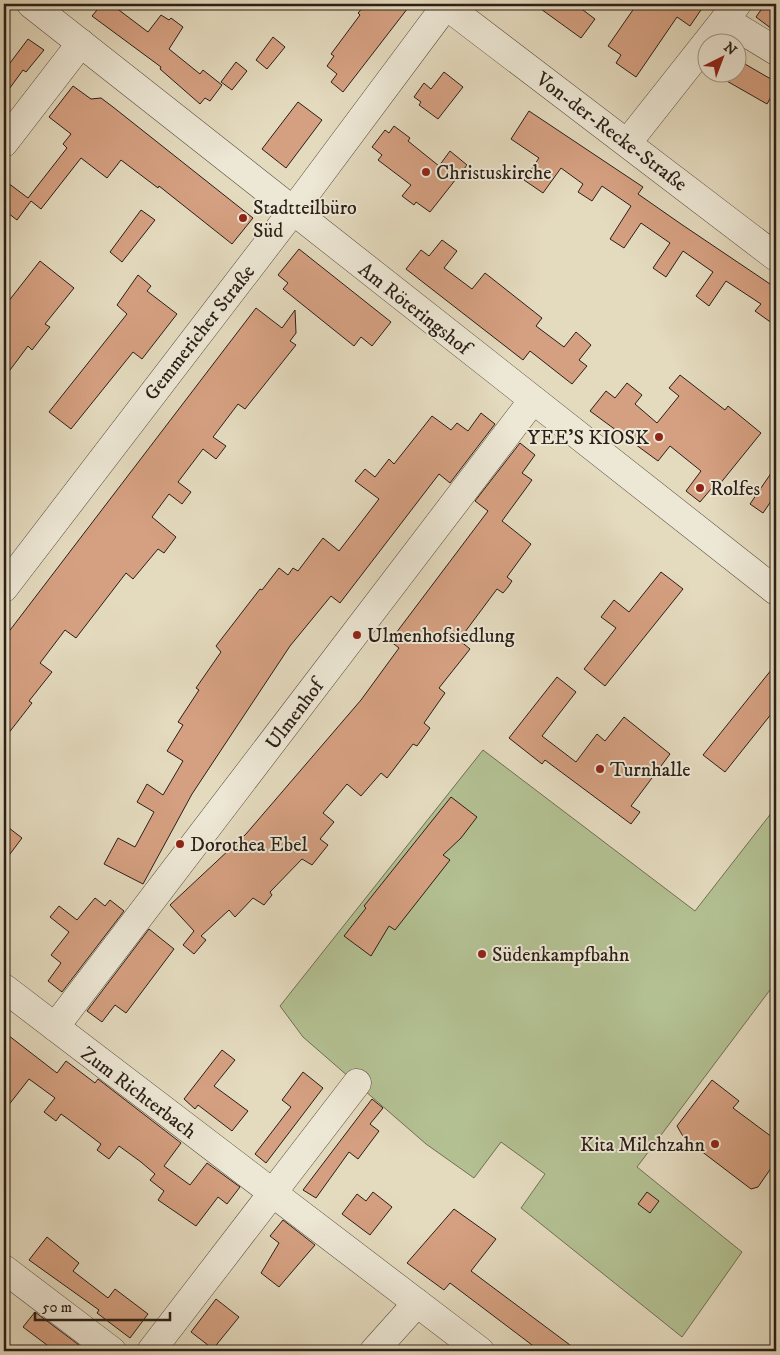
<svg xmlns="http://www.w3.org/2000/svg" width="780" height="1355" font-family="'IM FELL DW Pica',serif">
  <rect width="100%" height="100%" fill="#e4dabe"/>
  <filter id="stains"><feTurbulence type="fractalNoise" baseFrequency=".004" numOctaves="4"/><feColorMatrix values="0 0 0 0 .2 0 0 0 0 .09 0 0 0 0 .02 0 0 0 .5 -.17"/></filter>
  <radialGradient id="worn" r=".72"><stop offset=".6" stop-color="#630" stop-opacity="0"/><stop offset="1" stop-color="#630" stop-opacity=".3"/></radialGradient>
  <path fill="#b3c092" stroke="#6e7054" d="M483 750 695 911 776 807V982L637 1167 742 1252 682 1337 521 1208 545 1174 501 1142 474 1178 426 1144 303 1037 280 1006Z"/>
  <g fill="#d5a081" stroke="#2a1f17">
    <path d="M102 4H111L148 32 161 15 169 20 171 18 183 27 169 49 200 74 203 70 222 85 210 101 205 98 200 104 160 69 161 67 92 16Z"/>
    <path d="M366 4H411L343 92 331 82 337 74 327 66 334 56 331 54 360 15 358 13Z"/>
    <path d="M534 4H575L595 19 581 38Z"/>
    <path d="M637 4H705L690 26 677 17 636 77 616 63 621 55 608 46Z"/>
    <path d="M765 4 776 9V32L756 17Z"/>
    <path d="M273 37 285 47 267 69 256 60Z"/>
    <path d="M28 39 44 50 26 72 23 70 4 96V71Z"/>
    <path d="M738 60 776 82V88L767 104 711 72H738Z"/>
    <path d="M236 62 247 71 232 90 221 82Z"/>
    <path d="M444 72 463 87 438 119 419 105 421 102 414 97 424 83 431 89Z"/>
    <path d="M73 86 91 99 101 98 113 107 253 218 232 244 159 186 158 188 121 160 107 178 81 158 41 209 31 201 17 220 4 210V180L28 198 67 148 63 144 71 134 49 117Z"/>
    <path d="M298 102 322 120 286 168 262 149Z"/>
    <path d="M529 111 643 187 638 194 681 224 773 286 776 281V326L755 311 761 304 726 281 709 306 696 296 713 272 683 251 666 277 653 268 670 243 641 223 624 248 610 239 631 206 602 186 592 201 578 192 583 184 561 168 543 193 524 180 539 158 511 139Z"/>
    <path d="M394 126 410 138 408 141 439 166 450 151 467 165 430 212 416 202 414 205 402 196 411 185 378 160 382 155 372 147 385 130 389 133Z"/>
    <path d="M141 210 155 220 122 262 110 252Z"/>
    <path d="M442 240 457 251 444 268 472 289 485 273 542 318 536 326 564 347 576 332 591 345 579 360 587 366 572 384 530 351 523 360 406 269 421 250 429 256Z"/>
    <path d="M299 249 391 322 372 346 361 337 354 346 283 289 288 283 278 275Z"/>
    <path d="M40 261 74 288 45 324 50 327 32 350 28 346 4 378V307Z"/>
    <path d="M138 275 151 286 147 291 177 314 142 359 133 352 71 429 49 412 127 314 117 305Z"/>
    <path d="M256 308 282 328 295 310 296 333 290 341 296 345 245 409 238 404 213 437 226 446 216 459 203 449 178 482 191 492 182 504 169 494 152 517 176 537 164 553 158 549 133 579 126 573 76 638 65 630 40 663 52 672 29 701 32 703 4 739V638Z"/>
    <path d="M680 375 725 410 728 406 761 433 719 485 716 483 700 502 686 491 701 471 670 446 658 461 590 411 606 391 615 398 627 383 642 395 635 404 657 423 679 396 669 388Z"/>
    <path d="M481 413 495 424 450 483 439 474 340 603 331 596 290 646 192 794 143 884 104 864 118 838 135 847 154 812 137 802 147 784 163 795 183 761 167 751 183 725 178 722 199 690 196 688 221 652 216 646 260 589 262 590 279 568 288 575 293 568 298 571 323 538 339 551 379 499 355 481 365 469 375 477 389 459 394 464 432 416 451 430 457 423 468 431Z"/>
    <path d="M520 443 535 455 522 473 532 480 502 521 531 544 507 577 512 581 508 587 503 593 497 589 459 640 470 649 439 688 445 693 424 723 430 728 417 746 413 744 387 778 381 773 361 796 347 784 323 813 334 822 320 839 328 845 312 865 302 859 270 892 272 895 264 905 253 898 235 917 229 910 201 936 206 940 194 954 183 945 194 931 170 905 246 834 361 700 399 648 390 641 488 511 475 501Z"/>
    <path d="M776 466V494L763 513 750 504Z"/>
    <path d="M661 572 683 589 605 686 584 669 616 628 601 617 614 600 629 612Z"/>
    <path d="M776 664V708L725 772 703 755Z"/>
    <path d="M557 677 576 692 542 736 576 762 597 734 605 741 624 717 670 754 631 806 640 812 631 824 545 760 542 764 509 738Z"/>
    <path d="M451 797 477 817 461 838 443 855 450 860 395 930 389 926 371 956 344 936 366 908 364 906Z"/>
    <path d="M9 828 22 838 4 862V835Z"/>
    <path d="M95 898 105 906 110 900 124 911 62 992 48 981 61 963 51 955 69 932 50 917 59 906 77 920Z"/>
    <path d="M149 929 174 949 126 1013 115 1005 102 1022 87 1011Z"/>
    <path d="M4 1032 57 1073 66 1061 95 1083 98 1079 181 1143 164 1166 190 1185 207 1163 240 1187 227 1204 218 1197 196 1226 158 1200 164 1191 150 1180 155 1174 141 1162 119 1146 109 1159 97 1150 101 1144 68 1119 61 1114 56 1121 44 1112 55 1098 29 1079 4 1111Z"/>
    <path d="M222 1050 235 1060 214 1086 248 1111 232 1131 198 1105 195 1109 184 1099Z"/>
    <path d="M303 1072 323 1088 266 1163 255 1154 291 1107 282 1100Z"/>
    <path d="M712 1080 739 1101 733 1108 776 1140V1161L758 1187 751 1189 684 1138 677 1126Z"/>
    <path d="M372 1099 383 1108 370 1124 379 1131 358 1159 349 1152 316 1198 303 1190Z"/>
    <path d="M373 1192 392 1207 370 1235 342 1214 357 1194 366 1201Z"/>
    <path d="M647 1192 659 1201 650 1213 638 1204Z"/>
    <path d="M454 1209 496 1239 471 1271 578 1351H540L450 1283 444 1290 407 1263Z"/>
    <path d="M283 1220 315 1245 279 1287 261 1273 279 1243 270 1236Z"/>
    <path d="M47 1237 79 1263 73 1271 108 1298 115 1289 148 1314 130 1338 97 1313 99 1310 29 1260Z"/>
    <path d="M216 1299 239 1317 213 1349 191 1332Z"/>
    <path d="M35 1312 79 1345 74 1351H55L23 1327Z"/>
  </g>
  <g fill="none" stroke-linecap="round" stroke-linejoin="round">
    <defs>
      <g id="minor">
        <path d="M31 4 776 591"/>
        <path d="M444 4 776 257"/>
        <path d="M725 20 776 51"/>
        <path d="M628 142 737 4"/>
        <path d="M4 143 81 43"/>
        <path d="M4 588 292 212 447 4"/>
        <path d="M4 988 480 1351"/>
        <path d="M55 1027 533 400"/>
        <path d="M4 1269 112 1351"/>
        <path d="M151 1351 357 1083"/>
        <path d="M374 1351 417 1303"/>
      </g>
    </defs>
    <use href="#minor" stroke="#584e41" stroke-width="29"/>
    <use href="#minor" stroke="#ede7d5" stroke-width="28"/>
  </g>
  <g fill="#8f2418" stroke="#ede7d5" stroke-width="2">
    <circle cx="426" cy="172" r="5"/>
    <circle cx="243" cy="218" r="5"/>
    <circle cx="659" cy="437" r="5"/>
    <circle cx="700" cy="488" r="5"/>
    <circle cx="357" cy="635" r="5"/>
    <circle cx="600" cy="769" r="5"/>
    <circle cx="180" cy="844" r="5"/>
    <circle cx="482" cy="954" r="5"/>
    <circle cx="715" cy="1144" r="5"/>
  </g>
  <g text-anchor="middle" stroke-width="4" stroke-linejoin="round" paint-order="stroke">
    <g font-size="20" fill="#2a1f17" stroke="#ede7d5">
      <text transform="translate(612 131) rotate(37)" y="7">Von-der-Recke-Straße</text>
      <text transform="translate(415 308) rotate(38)" y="7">Am Röteringshof</text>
      <text transform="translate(199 332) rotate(-52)" y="7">Gemmericher Straße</text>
      <text transform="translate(294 714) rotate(-53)" y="7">Ulmenhof</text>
      <text transform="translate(139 1092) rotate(37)" y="7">Zum Richterbach</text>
    </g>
    <g font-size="20" fill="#2a1f17" stroke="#ede7d5" text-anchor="start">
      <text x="436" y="179">Christuskirche</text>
      <text x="253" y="214">Stadtteilbüro<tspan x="253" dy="23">Süd</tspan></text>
      <text x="649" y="444" text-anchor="end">YEE'S KIOSK</text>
      <text x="710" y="495">Rolfes</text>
      <text x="367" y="642">Ulmenhofsiedlung</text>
      <text x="610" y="776">Turnhalle</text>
      <text x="190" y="851">Dorothea Ebel</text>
      <text x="492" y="961">Südenkampfbahn</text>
      <text x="705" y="1151" text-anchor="end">Kita Milchzahn</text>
    </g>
  </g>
  <rect width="780" height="1355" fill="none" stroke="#e4dabe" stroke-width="20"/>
  <rect x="5" y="5" width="770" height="1345" fill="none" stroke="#2a1f17" stroke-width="2.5"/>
  <rect x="10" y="10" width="760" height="1335" fill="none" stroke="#2a1f17"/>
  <g transform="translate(722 58) rotate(42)"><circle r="24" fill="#ede7d5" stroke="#9f9789"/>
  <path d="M0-4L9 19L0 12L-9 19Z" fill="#8f2418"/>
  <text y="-8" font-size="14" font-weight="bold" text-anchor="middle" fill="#2a1f17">N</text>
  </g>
  <path d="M35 1312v8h135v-8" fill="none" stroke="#2a1f17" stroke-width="2.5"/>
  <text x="42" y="1312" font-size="15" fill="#2a1f17" stroke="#ede7d5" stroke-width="4" paint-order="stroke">50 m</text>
  <rect width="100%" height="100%" filter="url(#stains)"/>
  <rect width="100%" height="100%" fill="url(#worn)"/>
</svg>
